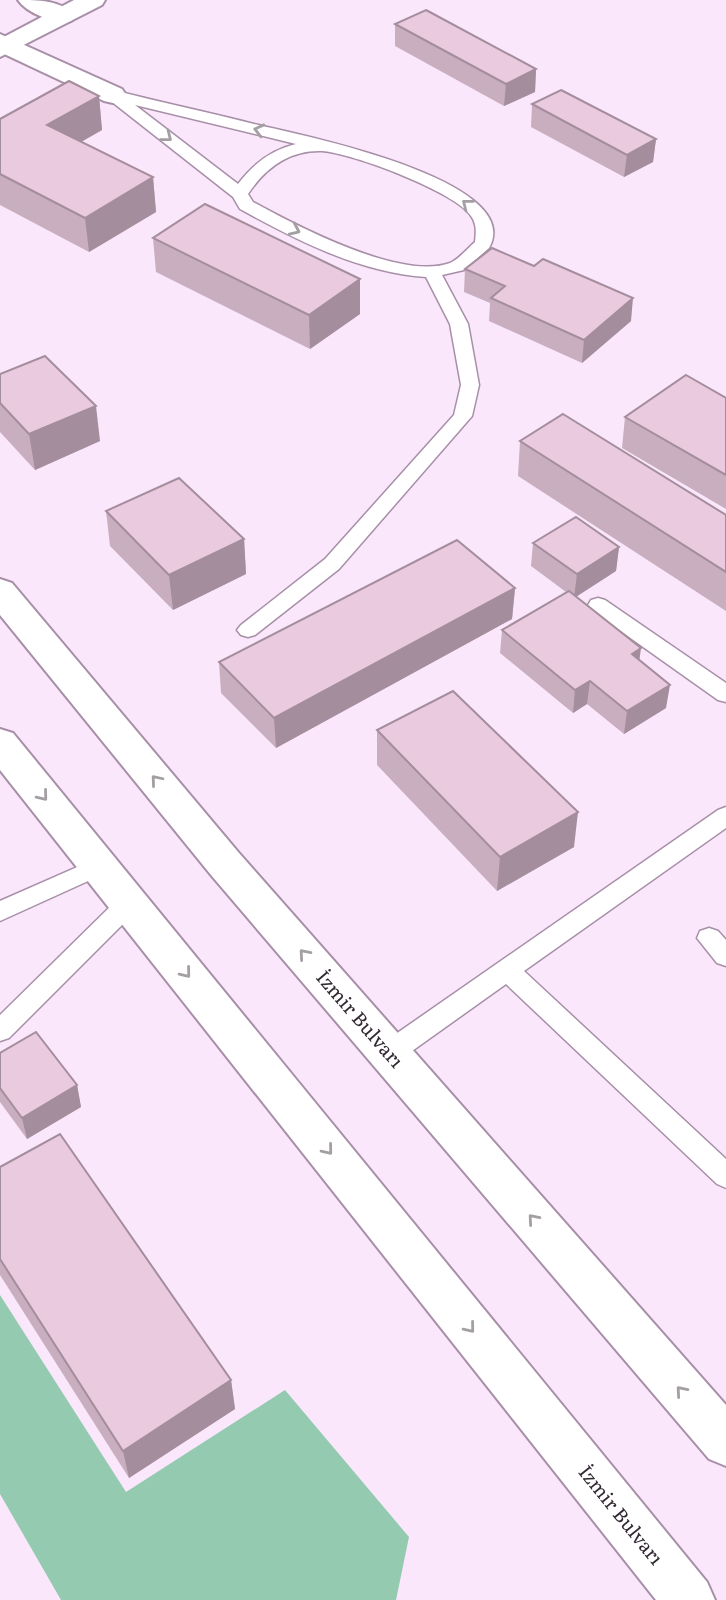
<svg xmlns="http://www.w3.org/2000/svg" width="726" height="1600" font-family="Literata,serif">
  <rect width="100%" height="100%" fill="#fbe7fc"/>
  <path fill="#94cab0" d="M0 1295 126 1492 285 1390 409 1537 396 1600H61L0 1494Z"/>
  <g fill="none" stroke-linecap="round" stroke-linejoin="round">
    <defs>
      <g id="service">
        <path d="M113 90C159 102 207 112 254 124 292 133 528 179 489 248L464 270 442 275 468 324 479 385 472 416 339 569 255 635 248 637 241 635 237 630 241 625 325 559 454 415 461 385 450 324 426 277C361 273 296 240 240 209L233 197 107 98 105 95ZM135 105 296 144C271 150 253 164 238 184ZM322 151C352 153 456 192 471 216 477 224 476 233 475 242 467 249 459 259 450 263 401 281 297 226 253 202L248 194C266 167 290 150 322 151Z"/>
        <path d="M598 598 605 600 726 683V702L718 700 591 610 588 605 591 600Z"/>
        <path d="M726 807V828L524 971 726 1159V1188L717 1184 506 984 398 1061 389 1064 380 1061 376 1053 380 1045 718 810Z"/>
        <path d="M100 857 108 860 112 866 108 872 0 921V901Z"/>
        <path d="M129 894 137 896 141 903 137 910 9 1038 0 1041V1015L121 896Z"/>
        <path d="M709 928 718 931 726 940V966L717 963 697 938 700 931Z"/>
      </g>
      <g id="minor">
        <path d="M18 0C37 0 62 0 75 16L71 21C55 25 27 13 18 0Z"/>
        <path d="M0 34 122 89 126 95 122 101 113 103 104 101 0 52Z"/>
      </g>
      <path id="primary" d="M74 0H105L102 5 0 57V39Z"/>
      <g id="trunk">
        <path d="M0 579 12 583 239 853 726 1405V1466L709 1459 211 875 0 615Z"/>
        <path d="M0 729 13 733 707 1582 715 1600H656L0 770Z"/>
      </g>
    </defs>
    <use href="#service" stroke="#a78fa8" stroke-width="3"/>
    <use href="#minor" stroke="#a78fa8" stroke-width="4"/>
    <use href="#primary" stroke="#a78fa8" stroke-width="4"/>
    <use href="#trunk" stroke="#a78fa8" stroke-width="4"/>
    <use href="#service" fill="#fff" fill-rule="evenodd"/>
    <use href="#minor" fill="#fff" fill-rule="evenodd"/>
    <use href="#primary" fill="#fff" fill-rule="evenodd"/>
    <use href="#trunk" fill="#fff" fill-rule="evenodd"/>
  </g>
  <g fill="#c9aec0">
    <path d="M395 24 536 69 535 92 504 106 395 46Z"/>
    <path d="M99 96 102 130 81 142 153 177 156 212 89 252 0 205V119Z"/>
    <path d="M532 104 656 139 653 162 624 177 531 127Z"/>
    <path d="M153 238 360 279V314L310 349 156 272Z"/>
    <path d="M465 269 631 321 582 363 489 321 490 303 464 292Z"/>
    <path d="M0 374 100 441 35 470 0 432Z"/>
    <path d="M726 398V509L622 448 625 417Z"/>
    <path d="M520 441 726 515V611L518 476Z"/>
    <path d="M106 511 244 539 246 574 173 610 110 546Z"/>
    <path d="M533 543 619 547 616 571 576 597 639 660 666 708 624 734 587 704 573 713 500 653 502 630 566 592 531 566Z"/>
    <path d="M515 588 512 619 276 748 221 693 219 662Z"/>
    <path d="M377 730 574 847 497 891 377 765Z"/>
    <path d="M0 1053 77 1085 81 1107 27 1139 0 1102Z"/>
    <path d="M0 1167 231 1380 235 1409 129 1478 0 1275Z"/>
  </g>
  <g fill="#a48d9c">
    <path d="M536 69 535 92 504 106 506 84Z"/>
    <path d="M99 96 102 130 51 159 47 125Z"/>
    <path d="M656 139 653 162 624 177 627 155Z"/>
    <path d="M153 177 156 212 89 252 85 218Z"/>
    <path d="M360 279V314L310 349 309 315Z"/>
    <path d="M633 298 631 321 582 363 584 340Z"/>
    <path d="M96 406 100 441 35 470 29 434Z"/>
    <path d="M244 539 246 574 173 610 169 575Z"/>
    <path d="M619 547 616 571 574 598 577 574Z"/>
    <path d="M515 588 512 619 276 748 274 718Z"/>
    <path d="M641 648 638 671 632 654Z"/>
    <path d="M590 681 587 704 573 713 575 690Z"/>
    <path d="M670 685 666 708 624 734 627 711Z"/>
    <path d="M578 812 574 847 497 891 500 857Z"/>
    <path d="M77 1085 81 1107 27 1139 22 1118Z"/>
    <path d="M231 1380 235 1409 129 1478 123 1451Z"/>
  </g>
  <g fill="#eacadf" stroke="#a48d9c" stroke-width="2">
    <path d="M426 10 536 69 506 84 395 24Z"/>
    <path d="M69 81 99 96 47 125 153 177 85 218 0 174V119Z"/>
    <path d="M561 90 656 139 627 155 532 104Z"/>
    <path d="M205 204 360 279 309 315 153 238Z"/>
    <path d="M492 248 534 266 543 259 633 298 584 340 491 298 505 286 465 269Z"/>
    <path d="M45 356 96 406 29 434 0 403V374Z"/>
    <path d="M686 375 726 398V475L625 417Z"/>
    <path d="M563 414 726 515V572L520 441Z"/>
    <path d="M179 478 244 539 169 575 106 511Z"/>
    <path d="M576 517 619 547 577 574 533 543Z"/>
    <path d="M457 540 515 588 274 718 219 662Z"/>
    <path d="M569 591 641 648 632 654 670 685 627 711 590 681 575 690 502 630Z"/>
    <path d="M453 691 578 812 500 857 377 730Z"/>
    <path d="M36 1032 77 1085 22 1118 0 1088V1053Z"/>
    <path d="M60 1134 231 1380 123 1451 0 1259V1167Z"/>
  </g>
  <defs><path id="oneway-chevron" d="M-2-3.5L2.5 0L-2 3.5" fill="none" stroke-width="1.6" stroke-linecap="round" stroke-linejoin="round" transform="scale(1.75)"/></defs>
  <g stroke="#a39fa3">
    <use href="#oneway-chevron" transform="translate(259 130) rotate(-166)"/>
    <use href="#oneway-chevron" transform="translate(167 137) rotate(38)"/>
    <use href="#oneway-chevron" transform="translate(467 204) rotate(-142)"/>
    <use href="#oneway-chevron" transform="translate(295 230) rotate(24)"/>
    <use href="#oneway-chevron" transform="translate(156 780) rotate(-130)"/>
    <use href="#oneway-chevron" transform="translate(43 796) rotate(51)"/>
    <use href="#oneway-chevron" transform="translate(304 954) rotate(-131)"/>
    <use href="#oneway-chevron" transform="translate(186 973) rotate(51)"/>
    <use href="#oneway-chevron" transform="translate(328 1150) rotate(51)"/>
    <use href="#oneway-chevron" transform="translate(533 1219) rotate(-131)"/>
    <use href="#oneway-chevron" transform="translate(470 1328) rotate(51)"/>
    <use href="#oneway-chevron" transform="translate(681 1391) rotate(-131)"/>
  </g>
  <g text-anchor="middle" stroke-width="5" stroke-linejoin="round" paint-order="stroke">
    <g font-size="19" fill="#332933" stroke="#fff">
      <text transform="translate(360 1019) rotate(49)" y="7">İzmir Bulvarı</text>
      <text transform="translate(621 1515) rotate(51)" y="7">İzmir Bulvarı</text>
    </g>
  </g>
</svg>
